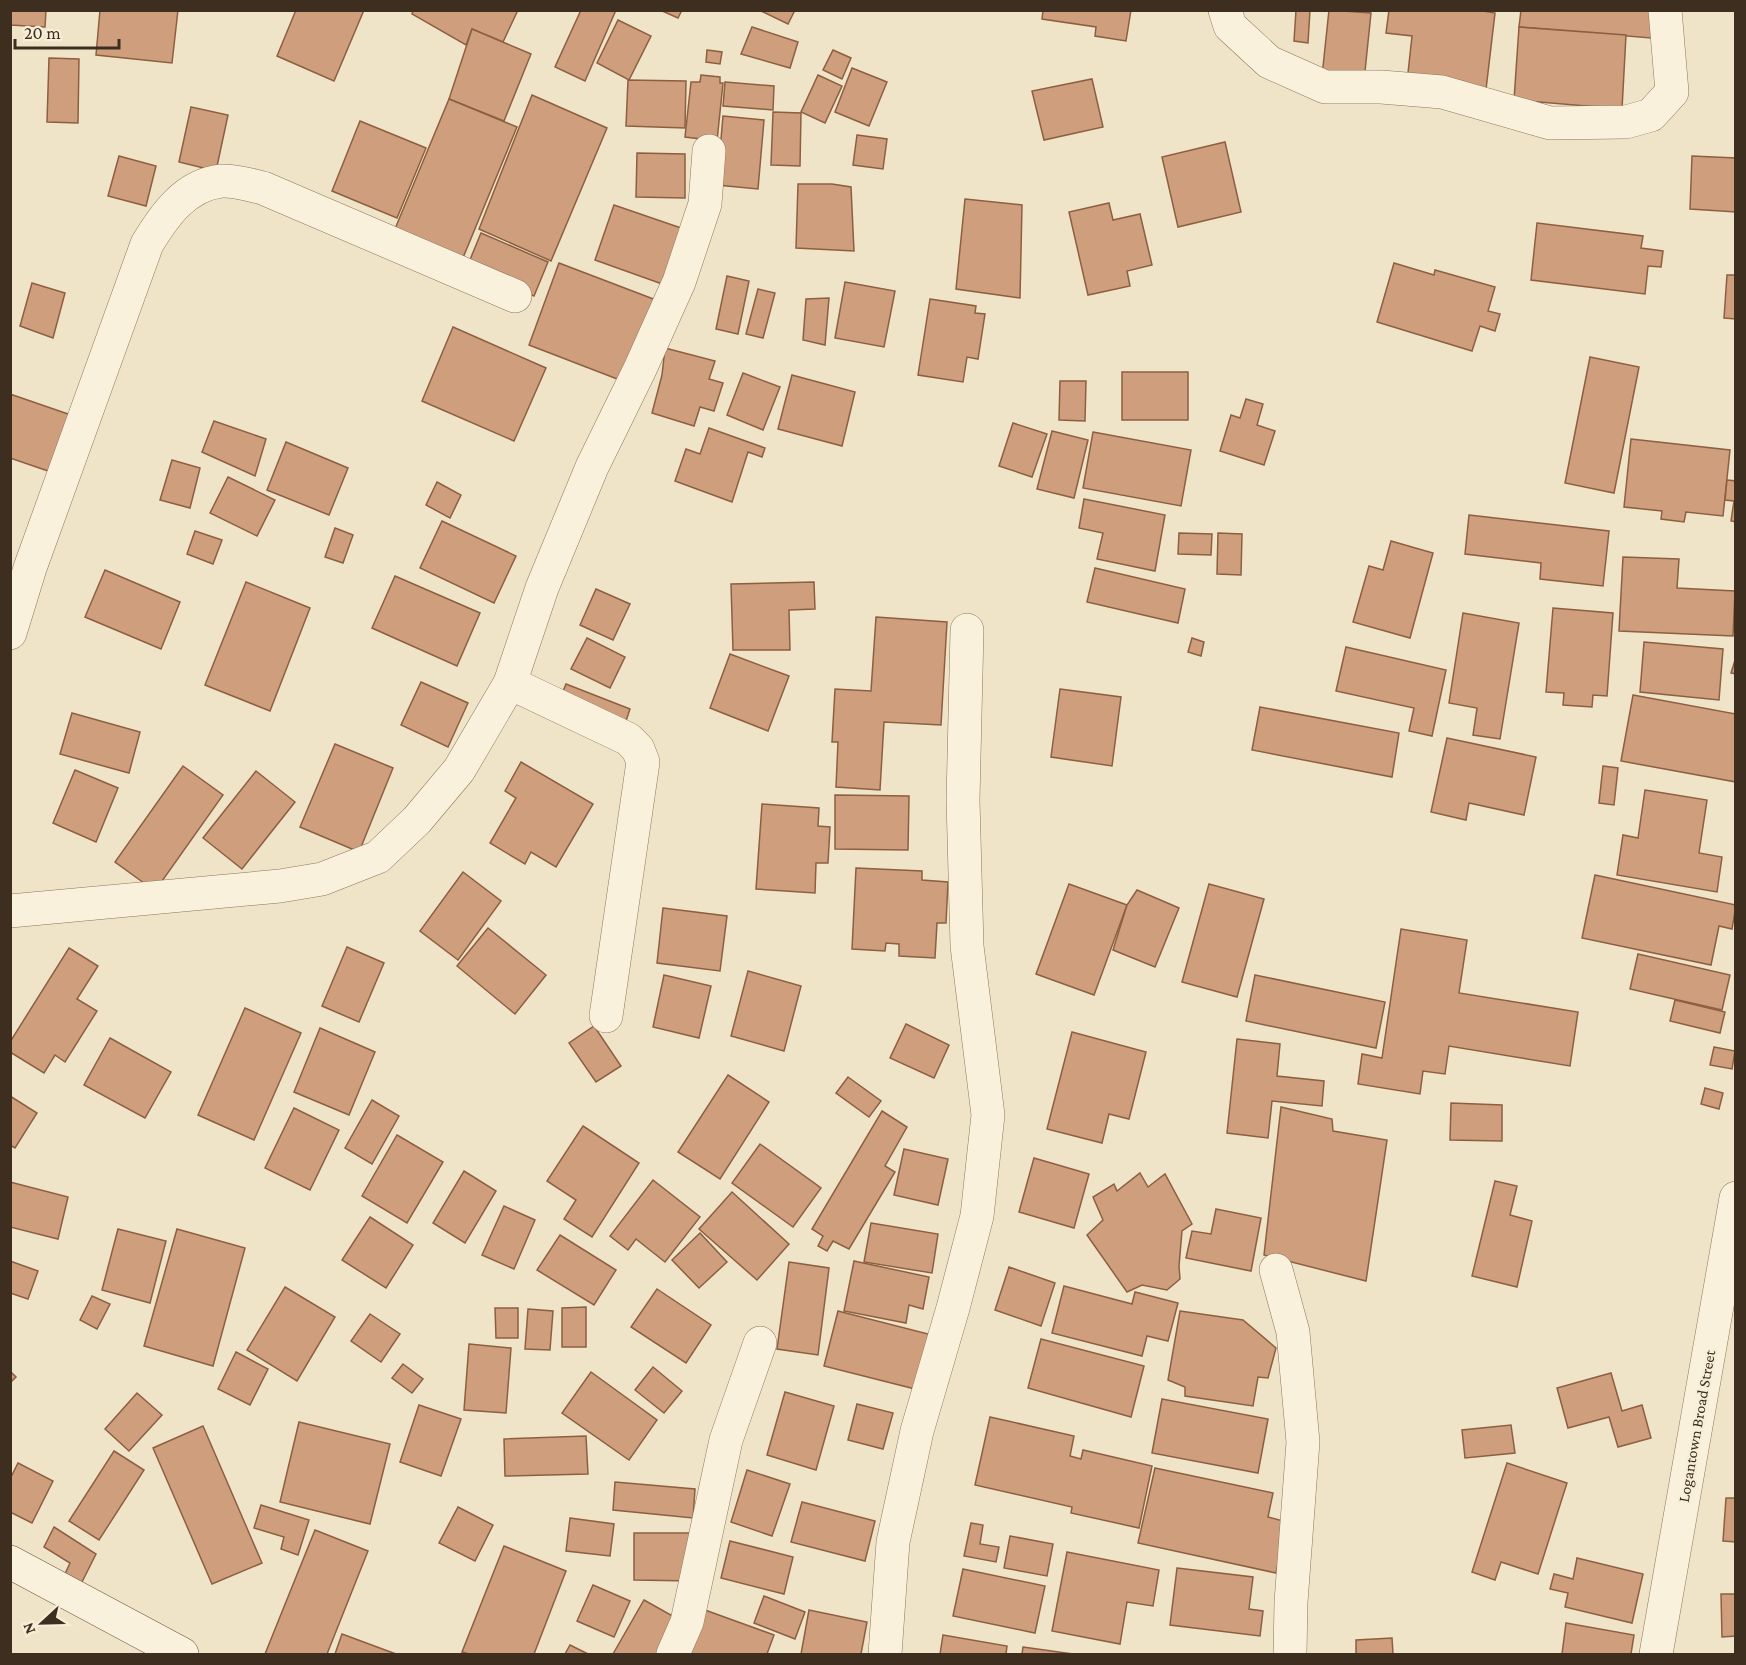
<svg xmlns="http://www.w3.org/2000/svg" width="1746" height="1665" font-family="'Crimson Pro',serif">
  <rect width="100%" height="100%" fill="#f0e4c8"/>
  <g fill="#cf9f7d" stroke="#8d5f41" stroke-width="1.5">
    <path d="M10 10H46L45 27 10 25Z"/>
    <path d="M100 10H178L172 63 96 55Z"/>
    <path d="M296 10H364L334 81 277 56Z"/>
    <path d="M413 10H518L503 42 472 29 466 45 412 14Z"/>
    <path d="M581 10H616L585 81 555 67Z"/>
    <path d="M660 10H682L678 18Z"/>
    <path d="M759 10H795L788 24Z"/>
    <path d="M1043 10H1131L1126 41 1095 36 1096 27 1042 19Z"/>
    <path d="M1296 10H1310L1308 43 1294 41Z"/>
    <path d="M1329 10 1371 13 1364 81 1322 76Z"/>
    <path d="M1389 10H1477L1495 13 1485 98 1408 73 1412 36 1386 33Z"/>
    <path d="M1521 10H1653L1651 38 1519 27Z"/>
    <path d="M618 20 651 36 629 80 597 63Z"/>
    <path d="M752 27 798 42 790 68 741 54Z"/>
    <path d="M1519 27 1626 35 1622 109 1514 100Z"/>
    <path d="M472 29 531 54 504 121 449 99Z"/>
    <path d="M707 50 722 52 720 64 706 62Z"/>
    <path d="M833 50 851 58 842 79 823 70Z"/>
    <path d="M49 58 79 59 78 123 47 122Z"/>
    <path d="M852 68 887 82 869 126 835 112Z"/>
    <path d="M701 75 720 77V83H723L717 141 685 137 691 82H700Z"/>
    <path d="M818 75 842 86 825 123 801 112Z"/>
    <path d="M1092 79 1103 127 1044 140 1032 91Z"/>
    <path d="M628 80 686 81 685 128 626 126Z"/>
    <path d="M725 82 774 86 773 110 723 106Z"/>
    <path d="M532 95 607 128 551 261 479 229Z"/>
    <path d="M449 99 517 127 460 265 392 236Z"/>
    <path d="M191 107 228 115 216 171 179 162Z"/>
    <path d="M773 112 801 113 800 166 771 165Z"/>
    <path d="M723 116 764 120 758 189 717 185Z"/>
    <path d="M360 121 426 148 397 218 332 191Z"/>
    <path d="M857 135 887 139 883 169 853 165Z"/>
    <path d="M1225 142 1241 212 1178 227 1162 157Z"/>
    <path d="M637 153 685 154V198L636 197Z"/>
    <path d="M119 156 156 166 146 206 108 196Z"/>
    <path d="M1692 156 1736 158V212L1690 209Z"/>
    <path d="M798 184H832L851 187 854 251 796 248Z"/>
    <path d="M965 199 1022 205 1020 298 956 289Z"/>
    <path d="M1109 203 1113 220 1140 214 1152 265 1127 271 1130 286 1088 295 1069 212Z"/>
    <path d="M614 205 684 229 665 285 595 260Z"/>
    <path d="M1537 223 1643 236 1641 248 1663 251 1661 267 1648 266 1645 294 1531 280Z"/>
    <path d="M481 233 548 262 534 296 467 267Z"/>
    <path d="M559 263 656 300 625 382 529 345Z"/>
    <path d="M1394 263 1434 275 1435 270 1495 287 1488 311 1500 314 1495 331 1480 326 1472 351 1377 322Z"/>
    <path d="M1727 275H1736V319L1724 318Z"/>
    <path d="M727 276 749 281 738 334 716 329Z"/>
    <path d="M845 282 895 291 884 347 835 338Z"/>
    <path d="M32 283 65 293 53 338 20 326Z"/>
    <path d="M758 289 775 293 763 338 746 334Z"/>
    <path d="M829 298 825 345 803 340 806 299Z"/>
    <path d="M930 299 976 306 975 313 985 314 978 359 967 357 963 382 918 375Z"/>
    <path d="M453 327 546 368 514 441 422 401Z"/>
    <path d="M665 348 715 361 709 379 723 383 714 411 700 407 694 426 652 413 662 375Z"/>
    <path d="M1590 357 1639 367 1614 493 1565 483Z"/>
    <rect x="1122" y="372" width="66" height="48"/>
    <path d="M743 373 780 387 763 430 727 415Z"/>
    <path d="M792 375 855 392 842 446 778 429Z"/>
    <path d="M1060 381H1086L1085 421 1059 420Z"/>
    <path d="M10 394 71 415 51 472 10 458Z"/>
    <path d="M1246 399 1263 404 1257 425 1275 431 1264 465 1220 451 1231 415 1240 418Z"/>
    <path d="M214 421 266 439 255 476 202 452Z"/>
    <path d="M1013 423 1047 434 1032 477 999 466Z"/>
    <path d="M709 428 765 448 762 457 748 452 732 502 675 481 686 449 700 454Z"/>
    <path d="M1052 431 1088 440 1074 498 1037 489Z"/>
    <path d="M1093 432 1191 450 1181 506 1083 488Z"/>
    <path d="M1631 439 1730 450 1723 516 1686 512 1684 522 1661 519 1662 511 1624 507Z"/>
    <path d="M286 442 348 468 329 515 267 490Z"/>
    <path d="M172 460 200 468 190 508 160 500Z"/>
    <path d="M228 477 275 500 257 536 210 513Z"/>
    <path d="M1727 480 1736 481V522L1731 521 1734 501 1725 500Z"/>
    <path d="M437 482 461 495 450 518 426 505Z"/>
    <path d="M1084 499 1165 515 1155 571 1097 559 1103 533 1079 528Z"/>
    <path d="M1469 515 1609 531 1603 586 1540 579 1541 563 1465 554Z"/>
    <path d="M442 521 516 556 494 603 420 568Z"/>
    <path d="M335 528 353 535 343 563 325 557Z"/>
    <path d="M195 531 222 540 213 564 187 554Z"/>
    <path d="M1179 533 1212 534 1211 555 1178 554Z"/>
    <path d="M1218 533 1242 534 1241 575 1217 574Z"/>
    <path d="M1391 541 1433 553 1410 638 1353 622 1369 566 1383 570Z"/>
    <path d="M1623 557 1679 559 1677 588 1735 591 1733 636 1619 631Z"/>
    <path d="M1095 568 1185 589 1178 623 1087 602Z"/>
    <path d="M105 570 180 602 161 649 85 617Z"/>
    <path d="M395 576 480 613 457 666 372 628Z"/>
    <path d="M246 582 310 608 270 711 205 685Z"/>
    <path d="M814 582 815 609 789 610 790 650H733L731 584Z"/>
    <path d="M596 589 630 604 613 640 580 625Z"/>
    <path d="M1553 608 1613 613 1607 696 1593 695 1592 707 1563 705 1564 693 1546 692Z"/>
    <path d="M1463 613 1519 623 1500 739 1473 735 1477 708 1449 703Z"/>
    <path d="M876 617 947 622 941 725 884 722 880 790 836 787 838 742H832L835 689 871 691Z"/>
    <path d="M587 638 625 657 610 688 571 669Z"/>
    <path d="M1192 638 1204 642 1201 656 1188 652Z"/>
    <path d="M1644 642 1723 649 1719 700 1640 692Z"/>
    <path d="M1346 647 1446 670 1432 736 1409 731 1414 708 1336 691Z"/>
    <path d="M730 654 789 676 768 731 710 708Z"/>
    <path d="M1736 657V674L1731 673Z"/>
    <path d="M421 682 468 703 448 747 401 725Z"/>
    <path d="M566 684 630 709 624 727 559 701Z"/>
    <path d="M1060 689 1121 697 1112 766 1051 757Z"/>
    <path d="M1633 695 1736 714V782L1621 761Z"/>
    <path d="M1260 707 1399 733 1392 777 1252 750Z"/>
    <path d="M72 713 140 732 129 773 60 754Z"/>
    <path d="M1447 738 1536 757 1524 815 1469 803 1466 820 1431 812Z"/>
    <path d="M335 744 393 768 359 852 300 827Z"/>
    <path d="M521 762 593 804 556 867 531 852 525 864 490 843 516 798 505 791Z"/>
    <path d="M183 766 223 795 155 891 115 862Z"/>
    <path d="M1603 766 1618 768 1614 805 1599 803Z"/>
    <path d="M75 770 118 788 96 842 53 823Z"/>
    <path d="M256 771 295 802 242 869 203 838Z"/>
    <path d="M1645 790 1707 800 1699 853 1722 857 1717 892 1617 875 1623 835 1638 838Z"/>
    <path d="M835 795 909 796 908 850 835 849Z"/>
    <path d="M762 804 819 808 818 826 830 827 828 863H816L815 893 756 889Z"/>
    <path d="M856 868 922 871V880L948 882 946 923H937L935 958 899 956V944L886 943 885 951 852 949Z"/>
    <path d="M463 872 501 901 458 960 420 931Z"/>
    <path d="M1595 875 1736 905 1732 929 1719 926 1711 965 1582 938Z"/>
    <path d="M1069 884 1127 905 1094 995 1036 974Z"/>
    <path d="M1209 884 1264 899 1237 997 1182 982Z"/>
    <path d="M1137 890 1179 908 1155 967 1113 950 1127 905Z"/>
    <path d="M663 908 727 916 720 971 657 963Z"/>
    <path d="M488 928 546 975 515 1014 457 966Z"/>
    <path d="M1401 929 1467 940 1459 993 1578 1012 1570 1066 1449 1046 1445 1074 1423 1071 1420 1094 1358 1084 1362 1054 1382 1058Z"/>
    <path d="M347 947 384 963 359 1022 322 1006Z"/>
    <path d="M69 948 98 966 77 999 97 1011 65 1062 55 1055 44 1073 10 1052V1042Z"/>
    <path d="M1638 954 1730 975 1722 1010 1630 989Z"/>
    <path d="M748 971 801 986 784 1051 731 1036Z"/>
    <path d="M664 975 711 986 699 1038 653 1027Z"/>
    <path d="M1255 975 1385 1002 1376 1048 1246 1021Z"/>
    <path d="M1675 1000 1725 1012 1720 1033 1670 1021Z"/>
    <path d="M245 1008 301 1033 254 1140 198 1115Z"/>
    <path d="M906 1024 949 1045 934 1078 890 1058Z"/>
    <path d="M594 1026 621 1066 596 1082 569 1043Z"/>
    <path d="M320 1028 375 1052 349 1115 294 1092Z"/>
    <path d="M1072 1032 1146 1052 1129 1119 1109 1114 1102 1143 1047 1129Z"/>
    <path d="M110 1038 171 1072 145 1118 84 1085Z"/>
    <path d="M1237 1039 1280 1044 1277 1076 1324 1081 1322 1106 1272 1101 1268 1138 1227 1133Z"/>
    <path d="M1714 1047 1735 1051 1732 1069 1710 1065Z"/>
    <path d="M728 1075 769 1102 720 1179 678 1152Z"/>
    <path d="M848 1077 881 1101 869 1117 836 1093Z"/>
    <path d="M1705 1088 1723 1093 1719 1109 1701 1104Z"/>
    <path d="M10 1096 37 1113 15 1148 10 1145Z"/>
    <path d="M372 1100 399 1116 372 1164 345 1148Z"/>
    <path d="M1451 1103 1502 1105V1141L1450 1140Z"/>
    <path d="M1281 1107 1332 1119 1333 1131 1387 1140 1366 1281 1264 1255Z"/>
    <path d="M294 1108 339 1130 310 1190 265 1168Z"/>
    <path d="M882 1111 907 1127 885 1166 895 1172 849 1249 833 1241 827 1251 818 1246 823 1236 812 1229Z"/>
    <path d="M583 1126 639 1163 592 1237 564 1219 576 1200 547 1181Z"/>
    <path d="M397 1135 443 1162 407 1223 362 1196Z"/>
    <path d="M760 1144 821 1188 793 1227 732 1183Z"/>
    <path d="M904 1149 948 1159 938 1205 894 1195Z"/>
    <path d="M1034 1158 1089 1174 1074 1228 1019 1212Z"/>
    <path d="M464 1171 496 1191 465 1243 433 1223Z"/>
    <path d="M1140 1173 1148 1187 1165 1174 1192 1224 1182 1231 1179 1266 1180 1279 1167 1290 1142 1285 1127 1292 1087 1235 1103 1220 1093 1197 1114 1184 1117 1191Z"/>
    <path d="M653 1180 700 1217 665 1262 636 1239 628 1250 610 1236Z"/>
    <path d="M1495 1181 1517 1186 1510 1215 1532 1221 1517 1287 1472 1276Z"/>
    <path d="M10 1182 68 1197 58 1239 10 1227Z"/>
    <path d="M732 1192 789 1244 757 1280 699 1229Z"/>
    <path d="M504 1206 535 1220 514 1269 482 1255Z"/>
    <path d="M1216 1209 1261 1218 1251 1271 1186 1258 1192 1231 1211 1234Z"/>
    <path d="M370 1217 413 1245 386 1288 342 1260Z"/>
    <path d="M871 1223 938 1234 932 1273 864 1262Z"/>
    <path d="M118 1229 166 1241 150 1303 102 1290Z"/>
    <path d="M177 1229 245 1248 213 1366 144 1346Z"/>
    <path d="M700 1233 727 1262 699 1288 672 1260Z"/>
    <path d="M560 1235 616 1270 594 1305 537 1270Z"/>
    <path d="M10 1261 38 1271 28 1299 10 1293Z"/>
    <path d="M854 1261 929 1277 923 1309 909 1305 906 1323 844 1311Z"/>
    <path d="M789 1262 829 1268 818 1355 777 1349Z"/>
    <path d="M1009 1267 1055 1283 1041 1326 995 1310Z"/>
    <path d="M1064 1286 1132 1304 1135 1292 1178 1303 1168 1341 1147 1336 1142 1356 1052 1333Z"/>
    <path d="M285 1287 335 1317 297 1381 247 1350Z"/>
    <path d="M657 1289 711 1325 686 1363 631 1327Z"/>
    <path d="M92 1296 110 1304 97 1329 80 1320Z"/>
    <path d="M586 1307V1347H562V1308Z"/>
    <path d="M495 1308H518V1338H496Z"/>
    <path d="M528 1309 553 1311 550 1350 525 1349Z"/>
    <path d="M838 1311 932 1335 919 1390 824 1366Z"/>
    <path d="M1180 1311 1243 1320 1276 1348 1268 1378 1258 1377 1253 1406 1185 1396V1387L1168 1380Z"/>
    <path d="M370 1314 400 1334 381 1362 351 1341Z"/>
    <path d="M1041 1339 1144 1366 1131 1417 1028 1388Z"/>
    <path d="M469 1344 511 1348 506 1413 464 1410Z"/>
    <path d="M236 1352 268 1369 250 1405 218 1389Z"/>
    <path d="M403 1364 423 1379 412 1393 392 1378Z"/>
    <path d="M653 1367 682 1391 664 1413 635 1390Z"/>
    <path d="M10 1371 16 1377 10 1383Z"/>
    <path d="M591 1372 657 1420 629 1460 562 1413Z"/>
    <path d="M1611 1373 1622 1411 1642 1405 1651 1438 1618 1447 1609 1417 1568 1428 1557 1388Z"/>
    <path d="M785 1392 834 1406 816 1470 767 1455Z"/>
    <path d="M137 1393 162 1415 129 1451 105 1429Z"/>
    <path d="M1162 1399 1268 1419 1258 1473 1152 1453Z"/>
    <path d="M857 1404 893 1413 883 1449 848 1440Z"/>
    <path d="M419 1405 461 1419 441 1476 400 1462Z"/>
    <path d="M990 1417 1074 1436 1070 1456 1081 1459 1083 1450 1152 1466 1139 1528 1071 1513 1072 1507 975 1485Z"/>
    <path d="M299 1422 390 1444 370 1524 280 1502Z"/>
    <path d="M1511 1425 1515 1453 1465 1458 1462 1430Z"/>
    <path d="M203 1426 262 1563 212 1584 153 1448Z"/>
    <path d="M586 1436 588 1474 505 1476 504 1439Z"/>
    <path d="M114 1451 144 1470 99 1540 69 1521Z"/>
    <path d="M18 1463 53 1481 32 1523 10 1512V1479Z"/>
    <path d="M1507 1463 1567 1483 1538 1574 1501 1562 1495 1580 1472 1572Z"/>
    <path d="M1155 1468 1273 1493 1268 1517 1287 1522 1276 1573 1138 1543Z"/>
    <path d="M747 1470 790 1484 772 1536 731 1522Z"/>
    <path d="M615 1482 695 1489 693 1518 613 1510Z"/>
    <path d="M1726 1498H1736V1542L1723 1541Z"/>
    <path d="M802 1502 875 1521 865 1561 791 1542Z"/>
    <path d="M261 1505 309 1520 298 1555 281 1549 284 1537 254 1528Z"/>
    <path d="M458 1507 493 1525 475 1561 439 1543Z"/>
    <path d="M570 1518 614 1524 610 1556 566 1551Z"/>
    <path d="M971 1523 983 1525 980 1544 999 1547 996 1562 964 1556Z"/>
    <path d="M54 1527 96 1554 81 1584 65 1574 70 1563 44 1547Z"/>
    <path d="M315 1530 368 1551 327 1654H265Z"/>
    <path d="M634 1533H693V1581L634 1580Z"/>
    <path d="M1010 1536 1053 1544 1047 1576 1004 1568Z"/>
    <path d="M730 1541 793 1557 784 1594 721 1578Z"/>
    <path d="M504 1546 566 1571 534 1654H469L462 1652Z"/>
    <path d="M1067 1552 1159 1570 1153 1606 1127 1602 1120 1644 1052 1631Z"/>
    <path d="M1577 1558 1643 1574 1632 1623 1565 1607 1568 1593 1550 1589 1554 1574 1573 1579Z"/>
    <path d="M1177 1568 1253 1577 1249 1609 1263 1611 1260 1636 1170 1625Z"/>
    <path d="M963 1569 1045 1586 1035 1633 953 1616Z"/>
    <path d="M593 1585 630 1601 614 1637 577 1621Z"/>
    <path d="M1721 1594H1736V1636L1722 1637Z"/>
    <path d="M764 1596 805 1612 795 1639 754 1623Z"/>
    <path d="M644 1600 678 1619 658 1654H613Z"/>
    <path d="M705 1610 774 1635 767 1654H690Z"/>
    <path d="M809 1610 867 1622 861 1654H801Z"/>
    <path d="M1566 1623 1634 1635 1631 1654H1562Z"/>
    <path d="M342 1634 396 1654H335Z"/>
    <path d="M943 1635 1007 1646 1006 1654H940Z"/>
    <path d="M1392 1638 1393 1654H1356V1640Z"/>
    <path d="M570 1645 588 1654H565Z"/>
    <path d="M1023 1647 1073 1654H1022Z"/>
  </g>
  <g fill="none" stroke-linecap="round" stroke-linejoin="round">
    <defs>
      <g id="street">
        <path d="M1225 10 1230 26 1269 62 1325 87H1381L1442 92 1550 123 1626 122 1651 115 1672 92 1665 10"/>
        <path d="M10 633 30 568 147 244C164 216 185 185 221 181 235 180 249 185 263 188L515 296"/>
        <path d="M510 683 628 739 638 749 643 762 606 1016"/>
        <path d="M10 911 280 886 322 879 378 857 417 820 459 770 510 683 542 588 592 467 640 369 679 282 705 204 709 151"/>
        <path d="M1276 1270 1293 1332 1303 1442 1291 1602 1290 1654"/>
        <path d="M673 1654 687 1622 726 1440 760 1343"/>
        <path d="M885 1654 893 1542 917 1431 953 1308 977 1216 988 1115 967 946 963 800 967 630"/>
        <path d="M1656 1654 1736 1198"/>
      </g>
      <path id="secondary" d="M10 1562 182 1654"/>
    </defs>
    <use href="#street" stroke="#8d765c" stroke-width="34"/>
    <use href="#secondary" stroke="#6f573f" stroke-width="34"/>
    <use href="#street" stroke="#faf1dc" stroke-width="33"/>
    <use href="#secondary" stroke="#faf1dc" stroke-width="33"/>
  </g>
  <g text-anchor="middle" stroke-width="5" stroke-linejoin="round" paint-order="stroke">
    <g font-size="16" fill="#3d2e20" stroke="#f7eed8">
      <text transform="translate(1696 1426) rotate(-80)" y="6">Logantown Broad Street</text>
    </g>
  </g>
  <rect width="1746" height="1665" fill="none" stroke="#3d2e20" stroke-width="24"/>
  <g transform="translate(42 1623) rotate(248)" stroke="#f7eed8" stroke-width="4.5" paint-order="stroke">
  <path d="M0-4.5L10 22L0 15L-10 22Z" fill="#3d2e20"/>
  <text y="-9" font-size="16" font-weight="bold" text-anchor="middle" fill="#3d2e20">N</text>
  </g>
  <path d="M15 39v9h104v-9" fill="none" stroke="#3d2e20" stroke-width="3"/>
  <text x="24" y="39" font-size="18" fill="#3d2e20" stroke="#f7eed8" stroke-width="4.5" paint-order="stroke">20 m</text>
</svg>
